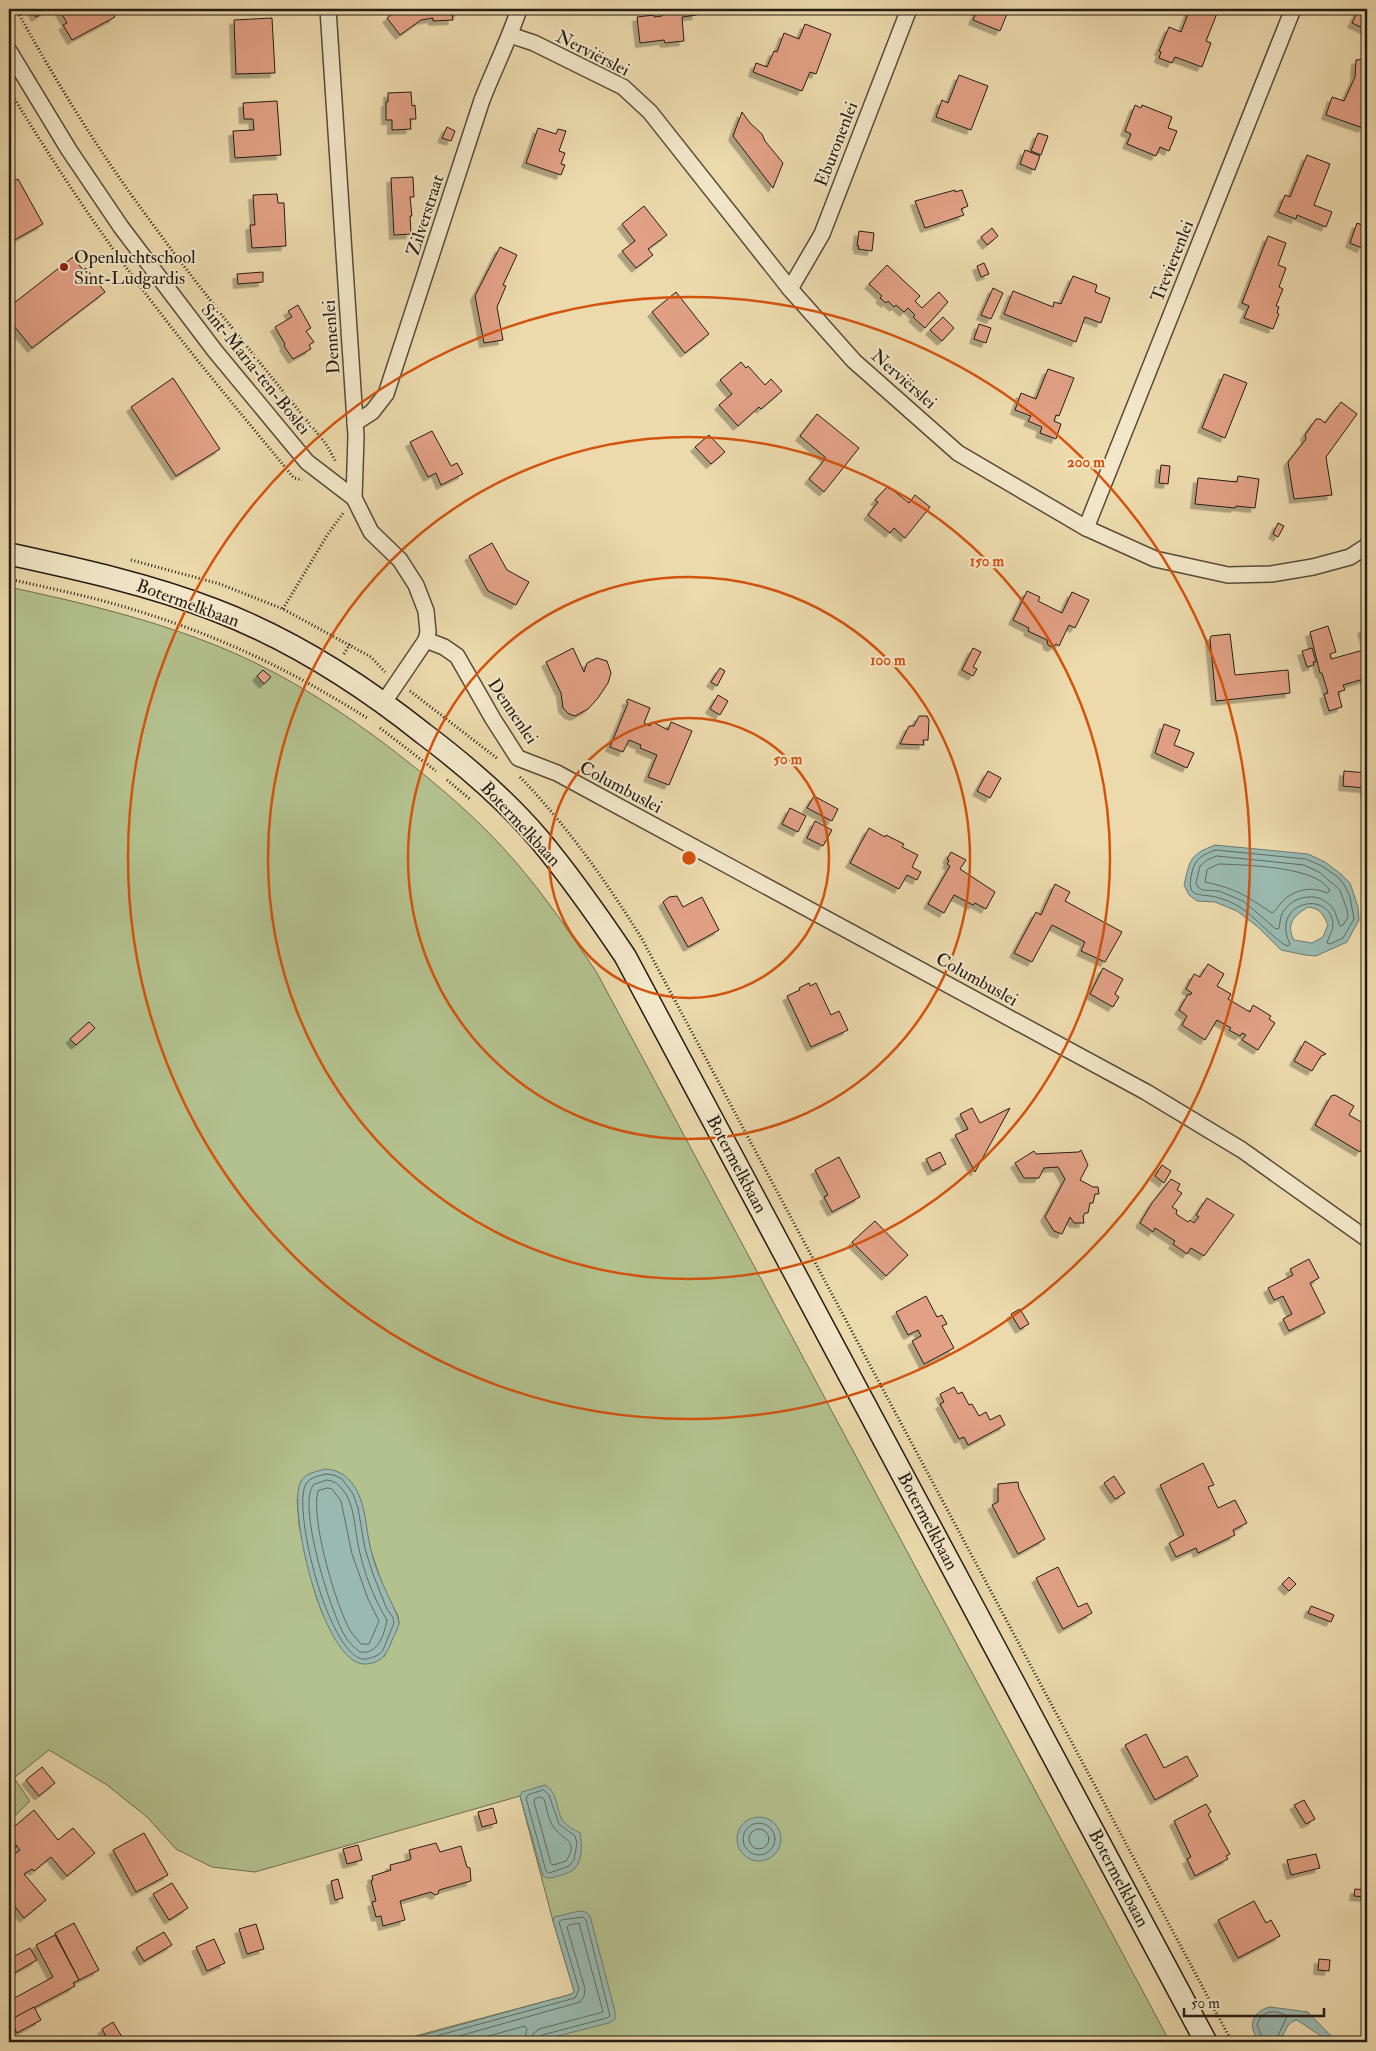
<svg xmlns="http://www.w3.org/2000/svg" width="1376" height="2051" font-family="'IM FELL Double Pica',serif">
  <defs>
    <filter id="shadow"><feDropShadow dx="-4.5" dy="4.5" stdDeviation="0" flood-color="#0004"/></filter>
  </defs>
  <rect width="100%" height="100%" fill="#ecdaad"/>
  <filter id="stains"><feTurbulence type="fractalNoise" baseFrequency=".004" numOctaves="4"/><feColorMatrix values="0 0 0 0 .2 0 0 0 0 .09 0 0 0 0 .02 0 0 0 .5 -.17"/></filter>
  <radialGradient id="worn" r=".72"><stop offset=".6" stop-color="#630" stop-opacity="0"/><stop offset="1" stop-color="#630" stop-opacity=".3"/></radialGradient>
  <path fill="#b3c18e" stroke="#6c6e50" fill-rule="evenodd" d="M9 587C74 601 139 616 202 640 275 667 342 710 403 758 443 789 481 822 514 860 545 896 571 934 597 973L1170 2042H393L572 1994 574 1991 553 1921 520 1796 255 1872 212 1867 176 1849 147 1817 107 1785 49 1750 14 1778 30 1801 9 1822ZM297 1499 362 1507 370 1548 385 1592 398 1616 399 1623 384 1657 323 1615 316 1596 306 1555 299 1525Z"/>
  <g fill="#9abab1" stroke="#6b7a72" fill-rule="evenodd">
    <path d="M1215 845 1308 854 1325 862 1341 874 1350 883 1358 907 1359 920 1347 942 1316 956 1305 955 1281 950 1258 927 1237 911 1215 902 1197 901 1189 895 1184 885C1190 860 1189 855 1215 845ZM1308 907C1321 909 1323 914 1328 925L1323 937 1312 943 1294 940C1285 924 1295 915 1308 907Z"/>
    <path d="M325 1469C341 1470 350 1478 357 1491 366 1508 366 1529 370 1546 373 1559 377 1571 382 1582 385 1590 400 1618 399 1624 398 1628 395 1634 393 1638 387 1653 383 1663 366 1664 325 1668 288 1514 300 1483 304 1473 316 1472 325 1469Z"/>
    <path d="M545 1785C559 1793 555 1809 563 1821 567 1826 574 1830 580 1833 582 1844 583 1862 573 1870 569 1873 562 1875 558 1876 552 1878 548 1879 543 1876L520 1796 522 1792Z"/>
    <circle cx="759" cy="1839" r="22"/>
    <path d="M579 1911 586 1912 590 1916 615 2012V2019L609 2023 534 2042H403L405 2040 572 1994 574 1991 553 1921 554 1917Z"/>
    <path d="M1270 2007 1308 2012 1329 2034 1341 2042H1330L1297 2020C1285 2022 1286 2035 1278 2042H1262C1246 2030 1251 2011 1270 2007Z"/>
  </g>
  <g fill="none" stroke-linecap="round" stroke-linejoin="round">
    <g stroke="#606a62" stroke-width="1">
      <path d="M1216 850 1306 859 1322 866 1338 877 1345 886 1350 897 1354 919 1343 938 1330 944 1327 943C1328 938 1333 931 1333 925 1331 888 1269 902 1290 944L1288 946C1279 944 1253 915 1241 908 1234 903 1224 899 1216 897 1197 893 1186 899 1192 872 1195 858 1204 854 1216 850Z"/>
      <path d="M1217 856 1304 865 1319 872 1340 890 1347 910 1348 917 1343 925 1340 926C1337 920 1336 910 1330 905 1315 890 1289 897 1281 916 1280 920 1280 924 1279 928L1276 929 1243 901 1219 891 1202 890 1198 887 1196 883 1200 866 1207 860Z"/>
      <path d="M1219 864C1244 865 1318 866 1330 891L1327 893C1312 886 1294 889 1282 902 1278 906 1276 911 1272 913 1245 895 1237 889 1205 882L1207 870Z"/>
      <path d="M326 1474 334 1475 342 1479 353 1494 358 1508 365 1549 373 1574 386 1607 393 1618 394 1623 383 1650C379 1656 374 1657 367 1659 331 1666 291 1508 306 1484 310 1477 319 1476 326 1474Z"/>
      <path d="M327 1480C337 1481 342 1488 347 1496 355 1511 355 1532 359 1549 364 1573 374 1599 387 1620 384 1635 378 1655 360 1652 355 1648 348 1642 345 1636 331 1614 297 1505 313 1485Z"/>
      <path d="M328 1488 332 1489 341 1501 352 1554 368 1599 379 1621 369 1644H361C358 1640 354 1636 351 1632 336 1607 310 1518 318 1491Z"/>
      <path d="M544 1790 549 1795 559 1824 575 1836 577 1843 574 1860 569 1866 549 1873 546 1871 526 1798 528 1795Z"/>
      <path d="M541 1797 544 1799C547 1808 548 1821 555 1829 565 1841 579 1841 566 1861L554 1865 551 1864 534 1802 535 1799Z"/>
      <circle cx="759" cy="1839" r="16"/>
      <circle cx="759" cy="1839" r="10"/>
      <path d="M414 2042 575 1998 579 1989 559 1922 561 1920 583 1917 586 1920 610 2016 607 2018 542 2035 539 2038 538 2042"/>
      <path d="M438 2042 580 2002 584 1996 585 1989 567 1927 569 1925 579 1923 603 2012 539 2029 533 2034 531 2042"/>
      <path d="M466 2042 525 2026 527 2029 524 2042"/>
      <path d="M1264 2042 1257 2025C1261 2010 1276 2009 1287 2016L1275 2042"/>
    </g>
  </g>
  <g fill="#e2a185" stroke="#251b13" filter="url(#shadow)">
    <path d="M31 9H49L36 17Z"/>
    <path d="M59 9H110L115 17 72 40 63 25 67 23Z"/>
    <path d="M399 9H459V13L452 15 453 20 433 21V18L421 20 400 35 387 18Z"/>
    <path d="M670 9H696L697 15 682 17 684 41 665 43 664 40 640 43 637 17 654 15V17L662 16V12L670 11Z"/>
    <path d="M978 9H1009L1000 31 973 20Z"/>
    <path d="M1190 9H1211L1218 11 1206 41 1211 43 1202 67 1175 57 1172 63 1159 58 1161 52 1159 51 1169 27 1181 32Z"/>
    <path d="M1359 9H1367V30L1352 23Z"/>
    <path d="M272 18 275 73 236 74 234 20Z"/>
    <path d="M805 24 831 34 816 74 810 72 802 91 753 72 756 63 767 67 774 51 777 52 784 33 799 39Z"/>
    <path d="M1367 59V117L1363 128 1326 115 1332 97 1344 101 1355 77 1356 60Z"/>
    <path d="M959 75 988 86 971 130 936 117 942 100 948 103Z"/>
    <path d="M411 92 412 106 415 105 416 119H410L411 129 392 130V120H386V102H388V93Z"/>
    <path d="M277 101 281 155 235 158 233 131 254 130 253 119H244L243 103Z"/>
    <path d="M1135 105 1141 108 1142 105 1172 117 1168 128 1177 131 1169 151 1160 147 1156 156 1127 144 1131 134 1125 131Z"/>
    <path d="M742 112 750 123 762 134 765 141 783 163 773 188 733 136Z"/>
    <path d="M447 127 455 131 451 141 442 138Z"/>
    <path d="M538 128 556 134 558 129 566 131 559 151 565 153 561 164 565 165 561 175 526 163Z"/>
    <path d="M1038 133 1048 136 1041 155 1031 151Z"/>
    <path d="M1025 150 1040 156 1035 170 1020 164Z"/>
    <path d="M1307 155 1330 164 1314 205 1332 212 1326 227 1297 215 1296 219 1278 212 1285 195 1290 197Z"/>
    <path d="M413 177 414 197H410L412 216H410L411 234 394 235 391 178Z"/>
    <path d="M18 179 43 224 9 243V184Z"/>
    <path d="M955 190V192L962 190 968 206 961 209 964 215 925 228 915 201Z"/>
    <path d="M277 194 278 203H284L286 246 252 248 250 225H255L253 195Z"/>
    <path d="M644 206 667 235 648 249 653 255 636 268 622 251 635 241 622 224Z"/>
    <path d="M1357 223 1367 227V233L1362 248 1350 243Z"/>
    <path d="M992 228 998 236 987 245 981 237Z"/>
    <path d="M859 231 874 233 872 251 858 249 859 246H857Z"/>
    <path d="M1268 236 1286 243 1278 265 1286 268 1279 287 1283 289 1276 306 1279 307 1277 313 1279 314 1273 329 1244 318 1249 306 1242 303Z"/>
    <path d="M500 247 517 255 503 285 506 286 497 307 503 340 484 343 475 296Z"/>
    <path d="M73 257 83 270 86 268 105 292 32 348 9 320V307Z"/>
    <path d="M984 263 989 274 981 277 977 266Z"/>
    <path d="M887 265 920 296 915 301 922 308 939 292 948 302 925 328 913 317 915 315 908 308 904 312 896 305 894 307 888 301 886 303 880 298 882 296 869 284Z"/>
    <path d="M263 272V282L238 284 237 274Z"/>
    <path d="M1073 276 1097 285 1095 292 1110 298 1101 323 1085 317 1076 342 1004 314 1013 291 1053 307 1054 302 1061 304Z"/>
    <path d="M993 288 1003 293 991 319 981 315Z"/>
    <path d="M676 292 709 334 685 353 652 312Z"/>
    <path d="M298 305 311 328 306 331 314 342 309 345 311 349 293 359 284 346 285 344 275 327 292 317 288 311Z"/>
    <path d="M943 317 954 328 942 341 930 330Z"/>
    <path d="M979 324 991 328 986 343 974 339Z"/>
    <path d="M741 362 746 368 748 366 765 385 771 379 782 391 761 409 759 407 738 426 719 405 732 394 720 380Z"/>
    <path d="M1048 369 1074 378 1059 416 1056 415 1054 421 1061 424 1056 439 1040 433 1042 427 1028 421 1031 416 1015 410 1021 393 1036 399Z"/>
    <path d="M1224 374 1247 383 1225 438 1202 428Z"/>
    <path d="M173 378 220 449 176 476 131 407Z"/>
    <path d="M1341 402 1357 414 1326 457 1332 495 1294 499 1288 462 1306 439 1305 435 1316 419H1320L1325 423Z"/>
    <path d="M817 414 859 448 824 492 809 479 826 458 800 436Z"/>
    <path d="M432 431 451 466 457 463 463 474 441 485 436 473 428 477 410 442Z"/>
    <path d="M709 435 725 452 711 464 695 447Z"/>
    <path d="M1161 465 1170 466 1168 484 1159 483Z"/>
    <path d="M1238 476 1259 479 1255 508 1236 506 1235 508 1195 504 1198 478 1237 482Z"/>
    <path d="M887 487 889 489 890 488 909 503 915 495 930 507 905 538 894 528 890 533 868 515 878 502 875 500Z"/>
    <path d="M1278 523 1284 526 1278 537 1273 534Z"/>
    <path d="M492 543 507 570 529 582 516 605 488 591 469 556Z"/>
    <path d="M1027 591 1040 597 1038 601 1062 613 1072 592 1089 600 1075 628 1069 625 1059 646 1056 644 1052 647 1048 645 1047 640 1028 631 1029 628 1013 620Z"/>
    <path d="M1328 626 1336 652 1330 654 1331 659 1367 649V678L1343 685 1345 690 1338 692 1342 707 1329 711 1324 694 1328 693 1322 673H1320L1310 632Z"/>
    <path d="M1367 628V647L1362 629Z"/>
    <path d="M1230 634 1235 675 1288 670 1290 693 1216 701 1210 639 1211 636Z"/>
    <path d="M573 648 584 672 587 663 597 658 607 661 611 673 608 683 598 698 588 709 575 716 569 714 563 708 561 693 546 662Z"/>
    <path d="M973 648 981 652 973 667 977 669 973 676 962 670Z"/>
    <path d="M1312 648 1316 662H1313L1314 665 1307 667 1302 651Z"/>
    <path d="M720 668 725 671 717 686 711 682Z"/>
    <path d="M263 670 271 677 264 684 257 676Z"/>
    <path d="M718 695 728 701 720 715 710 709Z"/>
    <path d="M628 699 650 708 644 723 650 726 653 722 668 730 671 722 692 731 669 785 648 777 657 755 640 748 641 745 629 740 623 752 610 747 628 703 626 702Z"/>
    <path d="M919 716H927L929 720 928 740H923L924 745 900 744 909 726H914Z"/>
    <path d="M1164 724 1180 730 1174 745 1194 753 1187 768 1155 753Z"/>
    <path d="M988 771 1001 778 990 798 977 791Z"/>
    <path d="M1344 771 1367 773V791H1365V788L1343 786Z"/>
    <path d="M814 796 838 809 832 821 807 808Z"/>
    <path d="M790 808 806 816 798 832 782 824Z"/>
    <path d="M815 821 832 830 823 846 807 838Z"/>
    <path d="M869 828 885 837 886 835 904 844 902 847 918 855 912 867 921 872 917 880 907 875 899 889 850 863Z"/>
    <path d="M951 852 966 860 960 869 995 892 986 909 975 903 973 905 954 895 944 913 928 904 950 866 947 864 949 860 947 859Z"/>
    <path d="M1055 884 1070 892 1065 901 1122 932 1105 962 1081 951 1085 942 1052 925 1032 962 1014 953 1036 912 1041 915Z"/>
    <path d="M677 896 683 907 702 897 719 930 688 947 663 902 669 897Z"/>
    <path d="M1208 964 1224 974 1217 986 1231 994 1228 999 1250 1012 1253 1005 1271 1016 1269 1019 1275 1023 1258 1050 1242 1040 1246 1035 1242 1033 1240 1036 1229 1030 1231 1028 1217 1020 1205 1040 1182 1025 1187 1016 1179 1010 1188 994 1190 995 1192 993 1186 989 1194 974 1200 977Z"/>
    <path d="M1103 968 1123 979 1115 994 1119 997 1113 1007 1090 994Z"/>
    <path d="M809 983 810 986 816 983 831 1015 839 1011 848 1030 811 1047 787 996 800 990 799 988Z"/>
    <path d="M89 1022 95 1028 76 1045 70 1039Z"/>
    <path d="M1305 1041 1326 1054 1321 1056 1312 1071 1294 1061Z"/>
    <path d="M1335 1095 1354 1106 1349 1115 1363 1123 1367 1116V1140L1360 1152 1315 1125 1331 1096Z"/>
    <path d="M972 1108 980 1123 1010 1108 975 1172 955 1135 968 1129 960 1114Z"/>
    <path d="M1081 1150 1088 1165 1080 1180 1093 1187H1098L1099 1194H1095L1093 1203H1090L1088 1213H1085L1083 1216 1084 1223H1074L1070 1217 1062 1234 1054 1231 1045 1217 1065 1179 1058 1167 1044 1168 1039 1178H1024L1015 1163 1034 1151 1036 1154 1079 1152Z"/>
    <path d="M940 1152 946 1164 932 1171 926 1159Z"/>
    <path d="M839 1157 860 1197 832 1212 824 1197 828 1195 815 1170Z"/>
    <path d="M1162 1165 1171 1171 1164 1183 1155 1176Z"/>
    <path d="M1171 1179 1180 1184 1177 1190 1182 1193 1172 1207 1177 1210 1176 1214 1188 1222 1190 1220 1194 1223 1199 1217 1196 1215 1207 1198 1234 1215 1204 1256 1191 1248 1187 1254 1173 1244 1175 1241 1155 1228 1153 1232 1140 1223 1152 1203Z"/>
    <path d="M875 1221 908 1255 886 1276 852 1242Z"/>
    <path d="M1309 1259 1319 1278 1310 1283 1325 1313 1289 1331 1283 1319 1292 1314 1283 1296 1274 1300 1268 1288 1293 1275 1290 1269Z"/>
    <path d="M926 1296 937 1317 942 1315 947 1324 942 1326 954 1348 924 1364 912 1341 921 1336 918 1330 908 1335 896 1312Z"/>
    <path d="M1020 1309 1029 1324 1020 1329 1011 1314Z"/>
    <path d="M954 1387 958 1394 962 1392 969 1405 972 1404 979 1416 986 1412 990 1420 1000 1415 1005 1425 968 1445 964 1437 959 1439 940 1404 944 1402 940 1394Z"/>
    <path d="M1203 1463 1214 1485 1208 1487 1218 1508 1235 1500 1247 1523 1233 1530 1235 1535 1198 1553 1196 1548 1176 1557 1169 1543 1184 1535 1160 1485Z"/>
    <path d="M1114 1476 1125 1493 1115 1499 1104 1483Z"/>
    <path d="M1018 1482 1019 1489 1045 1539 1018 1554 992 1505 998 1502V1484Z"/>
    <path d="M1058 1567 1078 1607 1087 1603 1092 1613 1063 1629 1036 1578Z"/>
    <path d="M1289 1577 1296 1584 1289 1591 1282 1584Z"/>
    <path d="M1311 1606 1334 1615 1331 1622 1308 1613Z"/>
    <path d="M1146 1734 1164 1768 1187 1756 1198 1776 1155 1800 1125 1745Z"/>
    <path d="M42 1767 55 1783 39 1796 26 1780Z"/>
    <path d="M1304 1800 1315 1819 1306 1824 1294 1805Z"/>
    <path d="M1206 1804 1211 1812 1208 1814 1230 1854 1226 1856 1228 1859 1195 1876 1187 1859 1191 1857 1174 1821Z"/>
    <path d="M493 1808 497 1823 482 1827 478 1812Z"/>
    <path d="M34 1810 58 1840 73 1828 95 1853 67 1876 51 1857 34 1871 32 1869 24 1874 46 1900 24 1918 9 1899V1856L10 1857 20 1850 9 1837V1831Z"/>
    <path d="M144 1833 168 1875 136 1892 113 1850Z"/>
    <path d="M9 1837 17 1846 13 1849 9 1844Z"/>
    <path d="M436 1843 440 1852 461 1846 467 1867 470 1868 471 1881 439 1890 438 1894 435 1895 431 1892 400 1901 405 1920 383 1926 381 1916 376 1917 372 1902 376 1901 371 1881 373 1880 372 1876 391 1870 390 1865 410 1860 411 1858 409 1850Z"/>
    <path d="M358 1845 362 1860 347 1864 343 1849Z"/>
    <path d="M1316 1854 1320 1868 1291 1875 1287 1860Z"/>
    <path d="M338 1879 343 1898 335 1900 331 1881Z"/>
    <path d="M172 1883 188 1908 169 1920 153 1894Z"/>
    <path d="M1355 1889 1366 1890V1897L1354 1896Z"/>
    <path d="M1254 1901 1266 1923 1271 1920 1280 1936 1238 1958 1218 1920Z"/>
    <path d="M74 1923 99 1970 79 1980 55 1933Z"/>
    <path d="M256 1924 264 1949 247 1954 239 1929Z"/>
    <path d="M164 1932 172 1945 144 1961 136 1948Z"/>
    <path d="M55 1935 79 1980 73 1983 75 1986 9 2021V2001L53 1977 36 1945Z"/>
    <path d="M214 1939 225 1963 207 1971 196 1947Z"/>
    <path d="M30 1948 37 1960 14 1973 9 1965V1959Z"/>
    <path d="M1319 1959 1330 1960 1329 1971 1318 1970Z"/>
    <path d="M34 2007 41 2020 17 2033 10 2020Z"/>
    <path d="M113 2022 125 2042H109L102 2029Z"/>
  </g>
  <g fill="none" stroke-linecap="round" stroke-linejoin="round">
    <defs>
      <g id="minor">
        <path d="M328 9 356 436 354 498 371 532 400 560 416 585 426 611 428 632 426 640 384 702"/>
        <path d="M510 35 534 43 623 87 650 112 790 289 854 361 958 453 1086 528 1155 559 1228 575 1271 574 1313 567 1350 557 1367 546"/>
        <path d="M9 51 69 150 121 227 215 351 307 462 354 498"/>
        <path d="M790 289 822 234 909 9"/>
        <path d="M355 423 372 412 386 394 482 100C494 69 509 40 519 9"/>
        <path d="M1086 528 1293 9"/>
        <path d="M426 640 444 647 457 656 493 719 518 758 557 773 1146 1092 1242 1150 1367 1239"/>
      </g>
      <path id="secondary" d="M9 554C78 569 148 584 215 610 291 639 360 683 424 734 465 765 506 800 539 839 571 877 598 916 625 956L1206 2042"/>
    </defs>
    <use href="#minor" stroke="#574b3a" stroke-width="18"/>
    <use href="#secondary" stroke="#251b13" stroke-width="24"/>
    <g stroke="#251b13" stroke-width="3" stroke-dasharray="1 2.5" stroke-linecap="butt">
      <path d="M16 9C54 78 96 147 143 211 201 291 264 368 326 444L336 462"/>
      <path d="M9 90C39 139 70 188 104 236 162 320 229 399 294 478L302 480"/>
      <path d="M131 560 220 584 283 609 371 657 385 672"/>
      <path d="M9 579C53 589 98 598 141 612 222 637 296 673 367 718"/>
      <path d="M283 609 328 534 344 512"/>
      <path d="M344 654 350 644"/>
      <path d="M410 691 498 759"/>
      <path d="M380 728 436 771"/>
      <path d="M520 777C568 827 606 881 642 939L1232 2042"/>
      <path d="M447 780 471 800"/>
    </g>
    <use href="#minor" stroke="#f3e7ca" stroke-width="15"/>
    <use href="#secondary" stroke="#f3e7ca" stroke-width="21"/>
  </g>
  <g fill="none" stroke="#d4530d" stroke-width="2.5">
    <circle cx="689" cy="858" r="140"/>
    <circle cx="689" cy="858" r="281"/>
    <circle cx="689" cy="858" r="421"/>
    <circle cx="689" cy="858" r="561"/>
  </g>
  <circle fill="#8f2418" stroke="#f3e7ca" stroke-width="2" cx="64" cy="267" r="5"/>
  <g text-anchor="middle" stroke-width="4" stroke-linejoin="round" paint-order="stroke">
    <g font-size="18" fill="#251b13" stroke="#f3e7ca">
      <text transform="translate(593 53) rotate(27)" y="6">Nerviërslei</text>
      <text transform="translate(836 144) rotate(-69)" y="6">Eburonenlei</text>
      <text transform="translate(425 215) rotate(-72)" y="6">Zilverstraat</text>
      <text transform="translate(1172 261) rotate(-68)" y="6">Trevierenlei</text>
      <text transform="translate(331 337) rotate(-94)" y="6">Dennenlei</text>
      <text transform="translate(256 369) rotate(51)" y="6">Sint-Maria-ten-Boslei</text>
      <text transform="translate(904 379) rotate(41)" y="6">Nerviërslei</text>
      <text transform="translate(188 603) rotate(20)" y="6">Botermelkbaan</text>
      <text transform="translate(513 711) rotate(56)" y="6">Dennenlei</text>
      <text transform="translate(621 787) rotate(28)" y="6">Columbuslei</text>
      <text transform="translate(521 824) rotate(47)" y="6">Botermelkbaan</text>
      <text transform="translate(977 979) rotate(29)" y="6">Columbuslei</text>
      <text transform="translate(737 1164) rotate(62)" y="6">Botermelkbaan</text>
      <text transform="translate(928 1521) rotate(62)" y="6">Botermelkbaan</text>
      <text transform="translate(1119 1878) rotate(62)" y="6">Botermelkbaan</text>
    </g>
    <g font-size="18" fill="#251b13" stroke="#f3e7ca" text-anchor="start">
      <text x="74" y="263">Openluchtschool<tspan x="74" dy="21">Sint-Ludgardis</tspan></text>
    </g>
  </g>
  <circle cx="689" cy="858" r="8" fill="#d4530d" stroke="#f3e7ca" stroke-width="2.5"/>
  <g font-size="15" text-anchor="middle" font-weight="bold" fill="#d4530d" stroke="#f3e7ca" stroke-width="4" stroke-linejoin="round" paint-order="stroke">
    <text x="1086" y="467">200 m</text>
    <text x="987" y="566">150 m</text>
    <text x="888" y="665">100 m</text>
    <text x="788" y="764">50 m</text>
  </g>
  <rect width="1376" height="2051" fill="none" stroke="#ecdaad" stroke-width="30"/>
  <rect x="10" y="10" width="1356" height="2031" fill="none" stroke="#251b13" stroke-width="2.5"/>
  <rect x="15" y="15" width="1346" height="2021" fill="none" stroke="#251b13"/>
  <path d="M1184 2008v8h140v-8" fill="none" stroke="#251b13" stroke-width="2.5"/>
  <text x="1191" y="2008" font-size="15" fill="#251b13" stroke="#f3e7ca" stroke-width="4" paint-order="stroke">50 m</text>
  <rect width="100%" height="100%" filter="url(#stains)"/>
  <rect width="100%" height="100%" fill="url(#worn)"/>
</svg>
